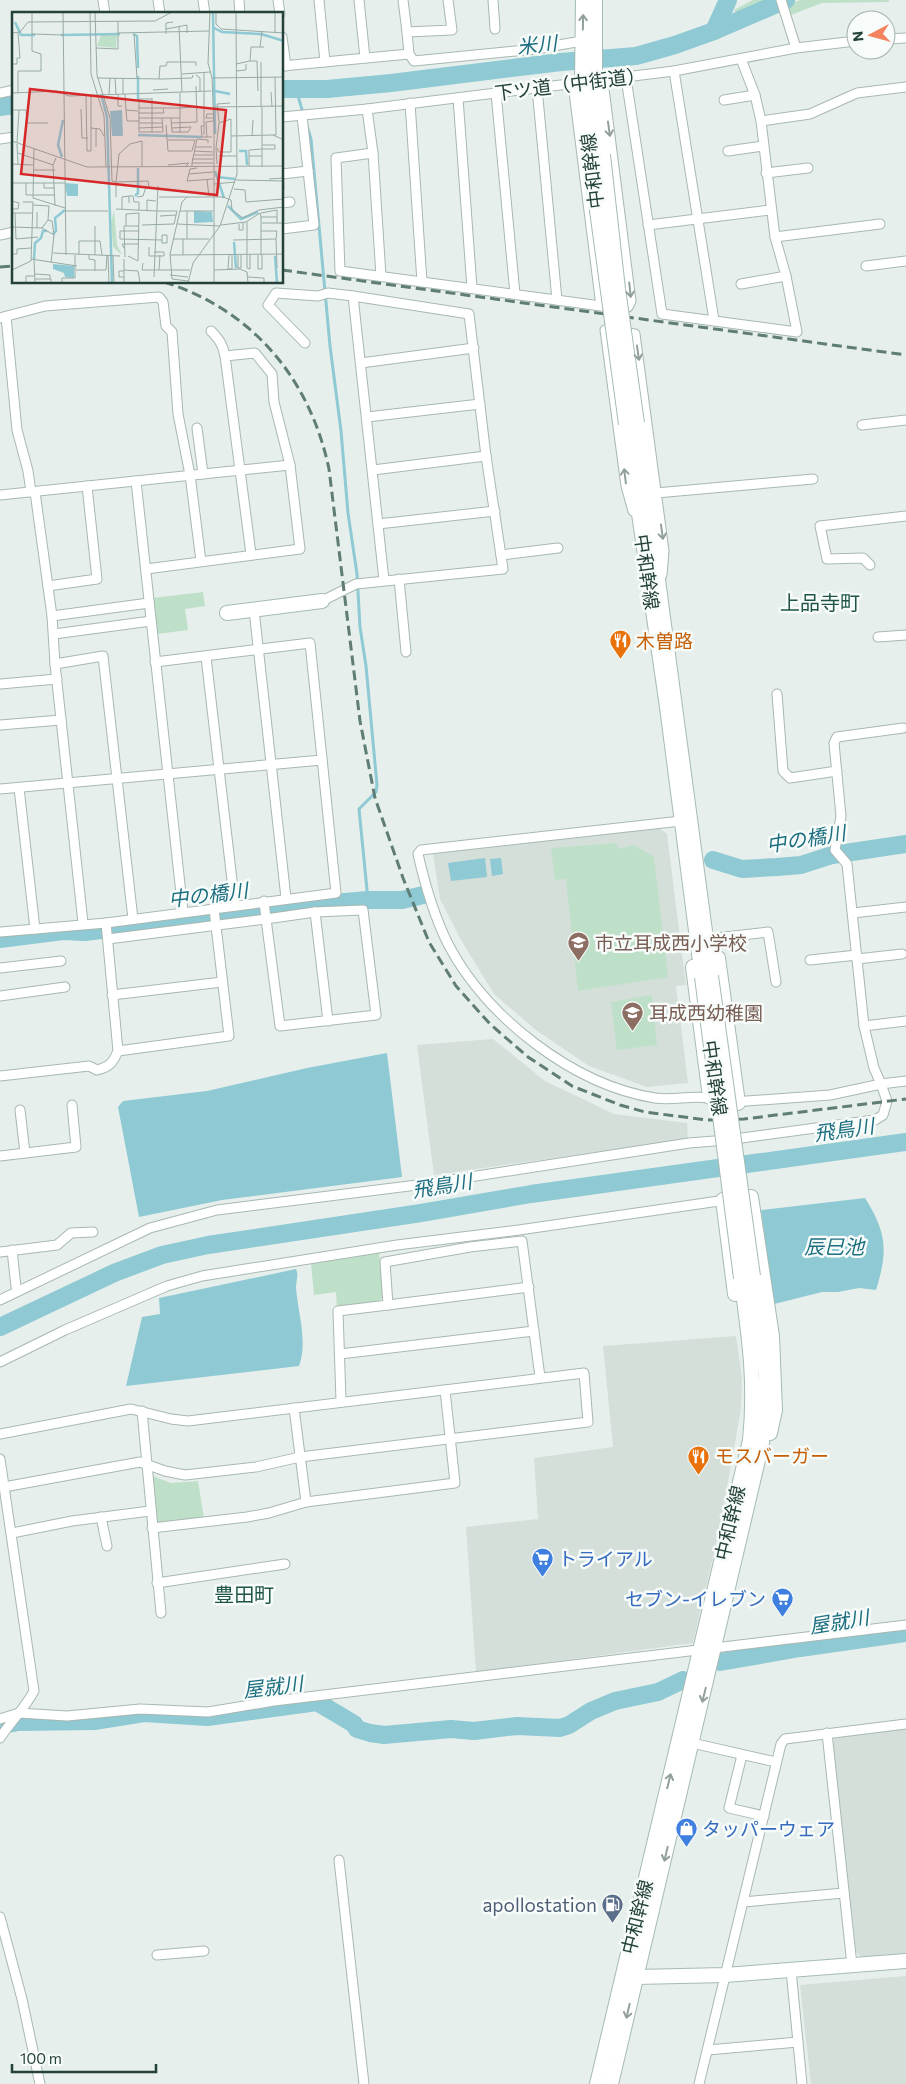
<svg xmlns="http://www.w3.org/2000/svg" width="906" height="2084" font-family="Commissioner,'Noto Sans JP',sans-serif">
  <rect width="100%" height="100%" fill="#e6efeb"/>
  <g fill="#d4dfda">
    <path d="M659 828 667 834 686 985 676 986 688 1083 647 1087 589 1066 536 1030 494 994 461 940 440 899 433 854Z"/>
    <path d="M493 1039 545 1081 614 1114 687 1123 688 1139 434 1175 417 1045Z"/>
    <path d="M736 1336 742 1377 741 1409 719 1531 693 1643 476 1672 466 1527 538 1519 534 1458 613 1447 603 1346Z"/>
    <path d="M906 1729V1953L862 1958 856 1952 832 1742 837 1736Z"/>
    <path d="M906 1976V2084H811L800 1985Z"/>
  </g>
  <g fill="#bfe0c8">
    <path d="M753 0H774L756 8 736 12 734 10Z"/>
    <path d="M800 0H889V2L822 3 791 15 788 5Z"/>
    <path d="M203 592 205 606 185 609 188 630 157 634 153 598Z"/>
    <path d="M616 843 618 849 634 845 654 857 668 977 578 991 566 879 555 880 551 848Z"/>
    <path d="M652 995 657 1045 617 1050 611 1002Z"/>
    <path d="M379 1252 383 1297 378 1302 337 1308 336 1292 314 1295 311 1263 351 1258Z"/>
    <path d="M150 1475 171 1483 198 1481 204 1518 155 1525Z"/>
  </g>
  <g fill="#8ec9d4">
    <path d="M485 858 487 877 451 881 448 863Z"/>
    <path d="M501 858 503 874 492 876 490 859Z"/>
    <path d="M387 1053 402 1177 222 1200 139 1217 118 1107 123 1101 207 1091 307 1068Z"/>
    <path d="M865 1198C887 1233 888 1251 876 1290L859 1288 838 1292H822L774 1304 761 1210Z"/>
    <path d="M296 1269C299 1275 296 1281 296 1288 298 1314 308 1341 299 1366L126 1386 142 1317 160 1314 159 1298Z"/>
  </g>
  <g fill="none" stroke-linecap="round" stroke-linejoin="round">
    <g stroke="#8ec9d4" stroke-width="3">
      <path d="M296 89 303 113"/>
      <path d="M307 126 311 139 330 346 341 431 348 513 357 574 360 627 366 666 377 785 376 792 359 809 368 900"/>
    </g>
    <g stroke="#8ec9d4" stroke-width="18">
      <path d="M714 31 728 0"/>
      <path d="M282 89H327L391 83 561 62 636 56 675 45 714 31 786 0"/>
      <path d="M0 107 14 105"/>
      <path d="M713 860 742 869 777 867 801 865 832 855 906 844"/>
      <path d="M0 939 63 931 85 932 285 907 368 900H402L423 895"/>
      <path d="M0 1327 114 1273 162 1255 208 1245 421 1213 531 1194 906 1142"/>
      <path d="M720 1662 800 1648 906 1633"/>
      <path d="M0 1725 18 1722 94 1721 144 1713 207 1717 317 1702 354 1724 357 1729 370 1733 384 1735 451 1729 474 1731 517 1726 560 1728 569 1725 591 1711 615 1701 658 1692 683 1680"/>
    </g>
    <defs>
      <g id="street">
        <path d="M103 0 105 14"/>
        <path d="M158 0 160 14"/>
        <path d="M203 0 205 14"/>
        <path d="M239 0 240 14"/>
        <path d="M278 0 280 14"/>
        <path d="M319 0 325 62"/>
        <path d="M359 0 365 58"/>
        <path d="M403 0 407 32"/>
        <path d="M448 0 452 30 407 32 409 54 414 61 536 49 582 41"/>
        <path d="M493 0 495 29"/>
        <path d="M781 0 796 48"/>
        <path d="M282 37 286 66"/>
        <path d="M886 39 906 38"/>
        <path d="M282 66 409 54"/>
        <path d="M674 71 714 320"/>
        <path d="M626 78 662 314 797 332 786 276 775 237 761 121 755 95 741 59"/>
        <path d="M573 84 601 306 628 307 631 301 603 81"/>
        <path d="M537 88 557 300"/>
        <path d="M0 93 14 90"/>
        <path d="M496 93 515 294"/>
        <path d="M458 98 472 288"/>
        <path d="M724 100 755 95"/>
        <path d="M410 103 422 282"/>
        <path d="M367 109 373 153 381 276"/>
        <path d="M282 117 367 109 674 71 796 48 856 41"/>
        <path d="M761 121 810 114 857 93 906 87"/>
        <path d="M0 139 14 137"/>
        <path d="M728 151 763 146"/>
        <path d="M373 153 336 158 340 271 601 306"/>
        <path d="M766 173 808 168"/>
        <path d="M282 174 308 171"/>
        <path d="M282 203 290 202"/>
        <path d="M648 225 770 210"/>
        <path d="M282 229 314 225 302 116"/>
        <path d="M0 235 14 232"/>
        <path d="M775 237 880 224"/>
        <path d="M866 266 906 261"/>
        <path d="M741 284 786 276"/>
        <path d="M6 317 17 430 28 471 31 492"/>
        <path d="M0 318 45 306 159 297 163 302 166 326 172 332 178 414 190 475 201 561"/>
        <path d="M211 331C219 339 223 345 225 356"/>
        <path d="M305 343 268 305 276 293 318 296 328 293 353 296"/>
        <path d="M361 363 474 348"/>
        <path d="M367 417 480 404"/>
        <path d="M862 425 906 420"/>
        <path d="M197 428 203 474"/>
        <path d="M373 470 486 456"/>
        <path d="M136 481 183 912"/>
        <path d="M35 492 52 616 55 664 83 923"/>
        <path d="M656 493 813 479"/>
        <path d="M0 495 290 465 300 549 146 569"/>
        <path d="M633 511 626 486 605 330 635 334 664 551 662 575"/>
        <path d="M378 524 495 511"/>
        <path d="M251 554 225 356 255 353 272 374 274 402 290 465"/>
        <path d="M501 555 558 548"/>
        <path d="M870 565 863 558 827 559 820 526 906 516"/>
        <path d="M399 579 406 652"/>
        <path d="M48 586 97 579 87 486"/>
        <path d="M322 601 356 584 503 569 486 456 469 314 353 296 384 580"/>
        <path d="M254 610 286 898"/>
        <path d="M52 616 149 603"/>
        <path d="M54 634 151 621"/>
        <path d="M878 637 906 635"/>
        <path d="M206 657 235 906"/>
        <path d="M55 664 103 656 133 919"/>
        <path d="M0 684 57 679"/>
        <path d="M777 694 783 771 790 778 837 771"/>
        <path d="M0 725 61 720"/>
        <path d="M19 788 35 929"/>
        <path d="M0 789 322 760"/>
        <path d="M681 821 421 850 418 854C425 885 434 916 448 944 486 1017 573 1085 655 1098 674 1101 695 1094 715 1099"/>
        <path d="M363 910 376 1015 280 1026 266 919 315 912Z"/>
        <path d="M315 912 328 1021"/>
        <path d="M853 913 906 907"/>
        <path d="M106 923 118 1051 229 1036 214 909"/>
        <path d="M0 932 106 923 336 893 310 643 155 662"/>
        <path d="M716 938 768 932 776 982"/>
        <path d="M108 939 266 919 264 901"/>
        <path d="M857 959 902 954"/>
        <path d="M810 960 857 955"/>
        <path d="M0 968 61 961"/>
        <path d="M112 995 222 982"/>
        <path d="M0 996 65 987"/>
        <path d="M864 1026 906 1021"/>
        <path d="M0 1076 89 1066 97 1070C109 1067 113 1063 118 1051"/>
        <path d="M733 1102 830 1095 881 1084 874 1068 864 1026 847 864 835 850 841 816 834 743 837 737 903 728"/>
        <path d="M20 1110 25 1153"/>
        <path d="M0 1156 76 1147 72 1105"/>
        <path d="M12 1250 16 1287"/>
        <path d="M0 1252 57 1245 71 1233 93 1232"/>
        <path d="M0 1300 150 1228 217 1210 425 1184 689 1143 727 1140 875 1120 883 1115 887 1101 881 1084 906 1081"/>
        <path d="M388 1305 529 1287"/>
        <path d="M340 1354 534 1331"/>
        <path d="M0 1362 65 1330 167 1286 202 1276 397 1245 519 1230 726 1200"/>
        <path d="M341 1401 338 1311 388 1305 385 1262 470 1247 522 1241 540 1377"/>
        <path d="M294 1408 306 1502"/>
        <path d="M142 1411 161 1613"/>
        <path d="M0 1434 131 1409 171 1419 188 1421 584 1373 588 1422 300 1457 256 1467 185 1475 165 1471 140 1462 4 1487"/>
        <path d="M0 1459 34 1691C25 1708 11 1721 0 1738"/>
        <path d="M101 1517 107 1546"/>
        <path d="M152 1528 247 1517 269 1513 306 1502 455 1483 445 1390"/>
        <path d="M12 1533 72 1521 150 1511"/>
        <path d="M157 1583 285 1564"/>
        <path d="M0 1719 19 1713 67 1716 140 1709 208 1712 274 1701 906 1625"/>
        <path d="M827 1733 852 1965"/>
        <path d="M692 1743 776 1762"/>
        <path d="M742 1755 729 1808 764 1816"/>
        <path d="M339 1860 364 2084"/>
        <path d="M743 1902 844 1893"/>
        <path d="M0 1917 22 1999 40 2084"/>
        <path d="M157 1955 204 1951"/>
        <path d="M791 1970 802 2084"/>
        <path d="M708 2050 798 2042"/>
        <path d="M699 2084 781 1744 785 1739 906 1724"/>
      </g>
      <g id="secondary">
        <path d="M583 0 582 83 590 159"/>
        <path d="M595 0V81L603 155"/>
        <path d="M637 423 711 976"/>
        <path d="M626 424 667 707 702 977"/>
        <path d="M227 613 322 601"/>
        <path d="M718 958 738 1103"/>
        <path d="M693 967 710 1097"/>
        <path d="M751 1197 772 1336 775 1410 770 1433"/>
        <path d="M723 1200 735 1294"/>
        <path d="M627 1976 636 1977 725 1975 906 1961"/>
        <path d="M597 2084 750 1440C756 1382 749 1336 741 1278"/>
        <path d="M611 2084 762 1443 766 1376 753 1276"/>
      </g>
    </defs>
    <use href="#street" stroke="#a8b8b2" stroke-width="11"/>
    <use href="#secondary" stroke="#a4bbb3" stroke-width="16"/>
    <use href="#street" stroke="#fff" stroke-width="9"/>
    <use href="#secondary" stroke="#fff" stroke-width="14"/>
    <g stroke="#5f7d75" stroke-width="3" stroke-dasharray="10 5" stroke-linecap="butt">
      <path d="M0 267 14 266"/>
      <path d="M282 270 906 355"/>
      <path d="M164 282C253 310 310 379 329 469L360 721 375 798 403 878 429 942 456 986 490 1024 528 1057 572 1086 620 1105 645 1112 707 1120 744 1119 906 1099"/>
    </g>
    <defs>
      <g id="secondary-bridge">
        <path d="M603 155 618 289 637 423"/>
        <path d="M590 159 626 424"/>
        <path d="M711 976 753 1276"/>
        <path d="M702 977 741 1278"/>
      </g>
    </defs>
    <use href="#secondary-bridge" stroke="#a4bbb3" stroke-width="16" stroke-linecap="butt"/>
    <use href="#secondary-bridge" stroke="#fff" stroke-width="14"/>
  </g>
  <defs><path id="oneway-shaft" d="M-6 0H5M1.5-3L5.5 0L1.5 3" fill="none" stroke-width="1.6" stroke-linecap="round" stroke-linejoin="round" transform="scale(1.25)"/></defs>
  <g stroke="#92a09c">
    <use href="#oneway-shaft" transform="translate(583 22) rotate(-89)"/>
    <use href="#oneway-shaft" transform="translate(609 129) rotate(82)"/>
    <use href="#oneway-shaft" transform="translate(630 290) rotate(84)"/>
    <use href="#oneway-shaft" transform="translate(638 353) rotate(82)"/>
    <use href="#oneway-shaft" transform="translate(625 476) rotate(-97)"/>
    <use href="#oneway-shaft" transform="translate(662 532) rotate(82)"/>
    <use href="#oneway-shaft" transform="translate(704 1695) rotate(104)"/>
    <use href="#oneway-shaft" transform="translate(669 1781) rotate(-76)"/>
    <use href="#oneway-shaft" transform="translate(666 1854) rotate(103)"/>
    <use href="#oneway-shaft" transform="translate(628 2011) rotate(103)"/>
  </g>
  <defs>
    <symbol id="restaurant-pin" viewBox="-11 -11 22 30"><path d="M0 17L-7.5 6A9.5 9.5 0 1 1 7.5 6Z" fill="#e8710a" stroke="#f7fbf9"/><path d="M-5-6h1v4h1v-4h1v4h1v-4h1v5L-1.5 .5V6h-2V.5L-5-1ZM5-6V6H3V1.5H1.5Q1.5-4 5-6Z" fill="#fff"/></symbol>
    <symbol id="school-pin" viewBox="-11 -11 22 30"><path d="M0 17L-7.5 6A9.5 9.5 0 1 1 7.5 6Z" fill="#8d6e63" stroke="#f7fbf9"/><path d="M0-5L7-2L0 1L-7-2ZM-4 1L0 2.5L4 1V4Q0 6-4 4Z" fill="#fff"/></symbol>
    <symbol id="supermarket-pin" viewBox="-11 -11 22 30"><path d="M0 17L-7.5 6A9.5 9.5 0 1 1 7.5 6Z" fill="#3f7fe0" stroke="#f7fbf9"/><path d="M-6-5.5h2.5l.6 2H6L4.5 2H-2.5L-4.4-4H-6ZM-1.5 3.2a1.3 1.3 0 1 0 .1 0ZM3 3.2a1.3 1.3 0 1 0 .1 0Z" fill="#fff"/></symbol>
    <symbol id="shop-pin" viewBox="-11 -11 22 30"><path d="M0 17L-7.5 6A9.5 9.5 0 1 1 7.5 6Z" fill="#3f7fe0" stroke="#f7fbf9"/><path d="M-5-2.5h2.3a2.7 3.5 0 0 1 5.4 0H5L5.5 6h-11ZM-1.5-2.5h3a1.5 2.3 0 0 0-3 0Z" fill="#fff"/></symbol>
    <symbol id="fuel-pin" viewBox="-11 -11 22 30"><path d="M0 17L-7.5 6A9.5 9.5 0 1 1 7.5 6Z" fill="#5c6f8a" stroke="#f7fbf9"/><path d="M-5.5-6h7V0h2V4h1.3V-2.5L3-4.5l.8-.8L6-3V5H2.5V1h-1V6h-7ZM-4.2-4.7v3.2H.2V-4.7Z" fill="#fff"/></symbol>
  </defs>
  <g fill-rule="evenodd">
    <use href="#restaurant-pin" x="608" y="628" width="25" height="34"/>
    <use href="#school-pin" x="566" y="930" width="25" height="34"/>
    <use href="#school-pin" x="620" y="1000" width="25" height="34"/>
    <use href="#restaurant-pin" x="686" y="1444" width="25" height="34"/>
    <use href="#supermarket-pin" x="530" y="1546" width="25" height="34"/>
    <use href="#supermarket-pin" x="770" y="1586" width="25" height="34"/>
    <use href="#shop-pin" x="674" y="1816" width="25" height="34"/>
    <use href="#fuel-pin" x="600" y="1892" width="25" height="34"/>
  </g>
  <g text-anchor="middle" stroke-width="5" stroke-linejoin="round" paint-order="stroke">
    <g font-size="19" fill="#24423a" stroke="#f7fbf9">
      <text transform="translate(570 84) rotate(-7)" y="7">下ツ道（中街道）</text>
      <text transform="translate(592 171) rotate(-97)" y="7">中和幹線</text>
      <text transform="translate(647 572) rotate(82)" y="7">中和幹線</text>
      <text transform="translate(715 1078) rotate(82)" y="7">中和幹線</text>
      <text transform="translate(730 1523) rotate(-77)" y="7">中和幹線</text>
      <text transform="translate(637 1917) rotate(-76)" y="7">中和幹線</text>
    </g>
    <g font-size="19" fill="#c56008" stroke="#f7fbf9" text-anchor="start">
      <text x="636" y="648">木曽路</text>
      <text x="715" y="1463">モスバーガー</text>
    </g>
    <g font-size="19" fill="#785e54" stroke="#f7fbf9" text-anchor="start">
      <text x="595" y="950">市立耳成西小学校</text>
      <text x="649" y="1020">耳成西幼稚園</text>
    </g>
    <g font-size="19" fill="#366cbe" stroke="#f7fbf9" text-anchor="start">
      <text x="558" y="1566">トライアル</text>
      <text x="766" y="1606" text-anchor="end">セブン-イレブン</text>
      <text x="702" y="1836">タッパーウェア</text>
    </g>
    <g font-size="19" fill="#4e5e75" stroke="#f7fbf9" text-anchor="end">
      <text x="597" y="1912">apollostation</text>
    </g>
    <g font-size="20" font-style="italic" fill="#1c6f80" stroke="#f7fbf9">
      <text transform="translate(537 45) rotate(-6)" y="7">米川</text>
      <text transform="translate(806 839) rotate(-9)" y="7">中の橋川</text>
      <text transform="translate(208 895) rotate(-7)" y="7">中の橋川</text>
      <text transform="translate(844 1130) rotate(-8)" y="7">飛鳥川</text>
      <text transform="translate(442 1186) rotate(-9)" y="7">飛鳥川</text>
      <text x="834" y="1254">辰巳池</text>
      <text transform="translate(839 1622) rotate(-9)" y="7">屋就川</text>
      <text transform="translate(273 1687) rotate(-7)" y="7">屋就川</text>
    </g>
    <g font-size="20" fill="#1f5548" stroke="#f7fbf9">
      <text x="820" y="610">上品寺町</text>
      <text x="244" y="1602">豊田町</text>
    </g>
  </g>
  <g transform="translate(12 12)">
    <rect width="271" height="271" fill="#e6efeb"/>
    <path d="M89 23H105L104 36 85 34ZM102 198 105 233 110 243 101 235 99 212Z" fill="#bfe0c8"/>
    <path d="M110 98 111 124H100L98 99ZM53 171 66 172V184H55ZM182 199 200 200 201 210 182 211ZM41 252 62 254V266L53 265 52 261 41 257Z" fill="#8ec9d4"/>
    <path fill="none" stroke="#8ec9d4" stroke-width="2.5" d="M201 0 203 122M3 10 9 23H23M202 16 210 20 249 22 272 29M121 22 125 24 126 56M49 23 108 22M126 64V88M203 79 218 82M89 82 95 105 100 271M126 123 190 125M227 139H234L235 153M50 145 46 133 51 108M203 159 212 186M205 165 223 167M123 184 126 181V156M216 194 229 207 246 200M41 222 44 219 43 206 53 198M222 230 224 256M263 244 265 271M22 247 23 231 29 226 31 219H35"/>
    <path fill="none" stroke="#98aaa4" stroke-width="1" d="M51 0 54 243M78 0 79 62 92 104 94 155M83 0 85 63 98 106 100 169 104 170V185M198 0 196 51 200 66 202 114V271M204 0V12L209 17 272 21M167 14 170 80M154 17 175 13V21M263 20V0M0 21 8 20 16 10 143 9 160 0M106 21 197 19M20 22 51 23M122 22 125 66M154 22V11L161 10M248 35 250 19M84 36 106 37V9M238 49H245L246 79M249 50V95M0 52H5V46H8L6 21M224 52 238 49 239 35H252M224 59 234 58V52M192 61V79M170 62 198 60M184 63 188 66V79M85 66 150 67 180 66 181 63M103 66 104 82M111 66V82M200 66 272 65M147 67 148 54H154L155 50H184V54M141 78 156 77M192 79V123M259 80 260 95M0 81 45 79 57 84 199 79M6 81V59H29V42L20 39V0M97 82 98 66M106 82V94H110M113 82 114 98M74 83 75 139H79V83M140 87H127V120H151L150 106M201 95 272 94M250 95V123M127 96H168M168 96 184 95M69 97 70 126H76M0 98H14L15 111H36M126 99 114 98 115 109H127M126 101H152L151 97M127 106H168M159 106 160 120H168V81M201 106H194L195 102H201M207 110 205 92 218 91M127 111H150M160 111 185 110 184 74M154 113 156 139H180L183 128H156M192 114H189L190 125H200M79 116 88 117 92 124M84 116V135M127 116 151 115M160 116 179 115 176 120H168M140 120V86M250 123V155M261 123H264L263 65M219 124 261 123 272 128M240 124 241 108M195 125 194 110 201 109M0 129 75 155 272 154M5 131 7 98M5 132 6 152M250 133H263V137H250M184 135H200M22 137 21 186 53 196M182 139 201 140M6 141 41 153M181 143H201M207 144H225M237 144V138L250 137M180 147H201M180 151 185 127 196 128V131M0 152 21 153M205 152 204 136 207 111 219 107V140H207L205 136M156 153 177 151 174 154M130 154V129L118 132 107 142 104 170 136 169 137 175M180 154V151H201M237 154V144H250M271 154 272 177M185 156 178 157 175 169 201 167M21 158H43M177 162 201 160M257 167 272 166M195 168 197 184M224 168 272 169M0 171H53M14 171V183H43M32 171V176H43M202 172 223 170M222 177 233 178 234 190 272 187M125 185 131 184 134 175M147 185H211L219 188 220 198 231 206 247 198 272 195M0 189 7 191 6 197H0M117 191V184H121L122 190H127V198M21 193 37 194 36 208 30 216M43 194 41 153 44 146M104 197 144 199M110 197V185L117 184M53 199H96M135 199V188L144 189M168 199H201M0 201H21M3 201 4 227 26 225M249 201 265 198V205M148 204 164 203M36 208 40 209 42 223M250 211H272M165 212 208 214M227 212V218H231V211M130 213 162 212 165 199H144M209 213 234 210 248 201 249 205H265V211M83 214V243M114 214V202L127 201 126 249 116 244M0 215 30 216 42 223 39 251M25 216V200M127 219H108V227L150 228V223H155V231H150V228M249 219H265L264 227M161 227H197M175 227V199M249 227V205M249 227V243M221 228 264 227 265 256M0 230V242H5V237L19 236M137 235V244H152V240H142M112 236 110 232H127M41 241 108 244M67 243V229H88L90 243M77 243V247L83 248V259M158 243 272 242M171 243V227M217 243 216 257H220V243M226 243V256H229V243M235 243V210M235 243V256L238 257V243M246 243V257H250V243M96 244 97 271M101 244 102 271M113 245 112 214H127M19 247 65 254M22 247 23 271M131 251 130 258H178M0 258 19 249 21 190H11M64 258H94L95 243M112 258 126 259 128 271M147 258 148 243M202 258 228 257 235 260 236 271M112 259H107V265H112M23 262 38 263V267M158 263 176 265M142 265 146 174M236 265 252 266V271M23 267H39V271M160 267 158 242 170 190 175 185M160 267 176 269M14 271V264H23M50 271V266H63V243M112 271V247M176 271 181 251 208 214 225 162 224 0"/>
    <path fill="#d62828" fill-opacity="0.15" stroke="#d62828" stroke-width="2.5" d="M18 77 214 98 205 183 9 162Z"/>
    <rect width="271" height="271" fill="none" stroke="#24423a" stroke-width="2.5"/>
  </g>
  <g transform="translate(871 35) rotate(264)"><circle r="24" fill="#f7fbf9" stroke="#a3b1ad"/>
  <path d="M0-4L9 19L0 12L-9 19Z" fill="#f4845f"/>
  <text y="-8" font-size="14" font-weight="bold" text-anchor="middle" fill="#24423a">N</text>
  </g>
  <path d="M12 2064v8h144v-8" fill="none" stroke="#24423a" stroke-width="2.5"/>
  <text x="20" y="2064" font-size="15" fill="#24423a" stroke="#f7fbf9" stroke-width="4" paint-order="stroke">100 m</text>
</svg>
